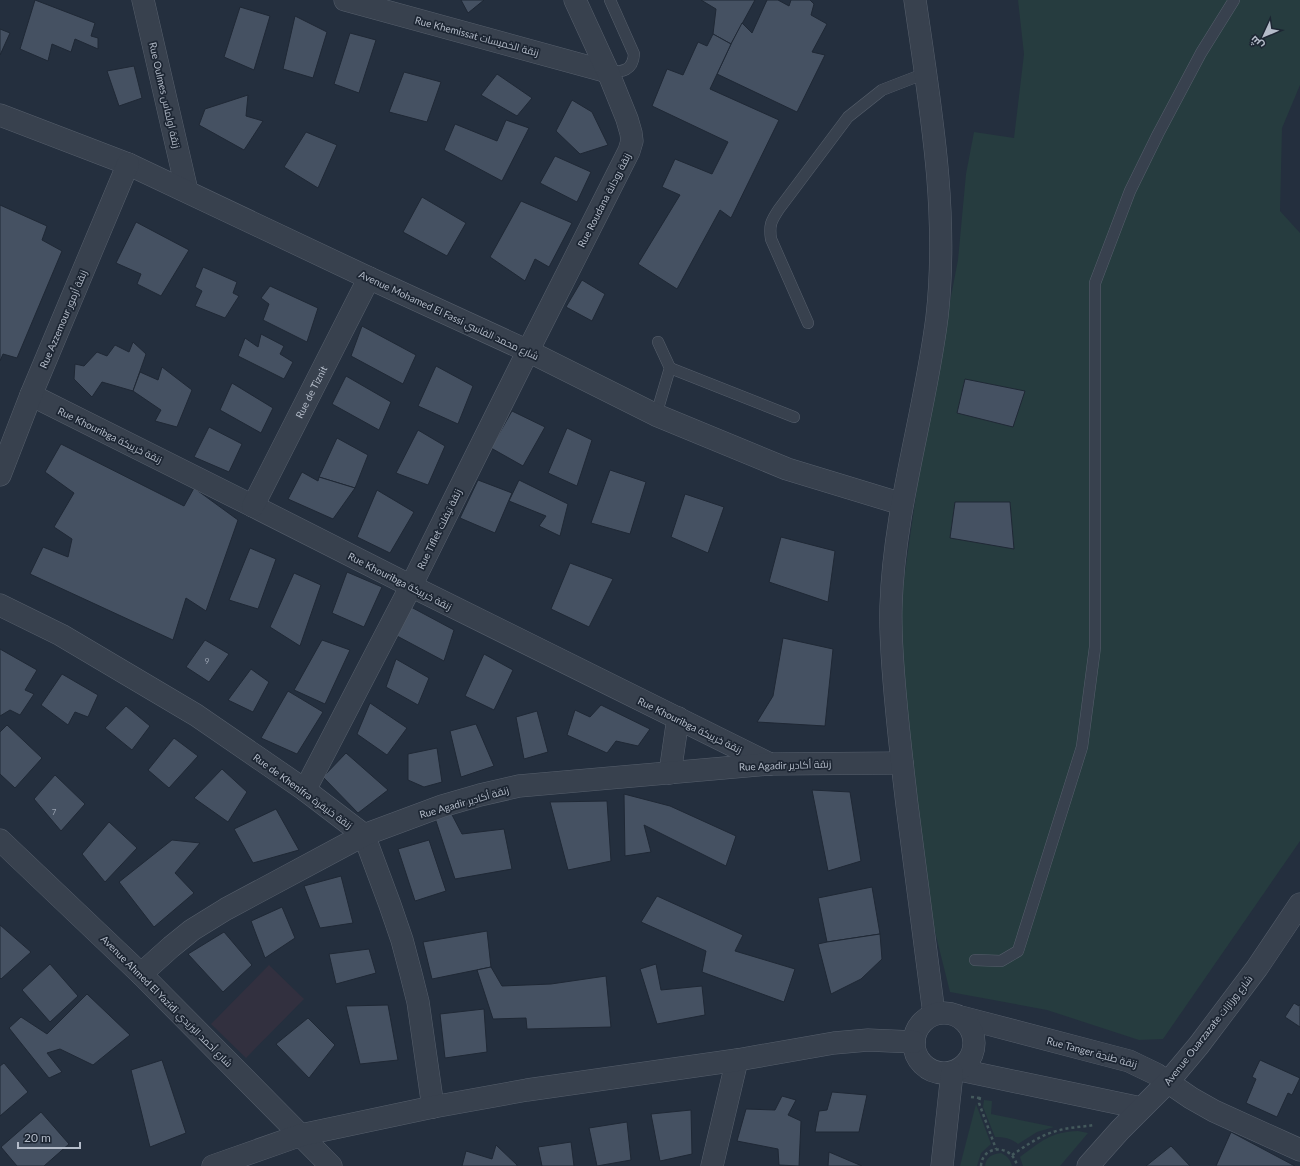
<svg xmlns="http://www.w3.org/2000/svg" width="1300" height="1166" font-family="Lato,Cairo,sans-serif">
  <rect width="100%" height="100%" fill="#242f3e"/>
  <path fill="#32303f" d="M269 965 304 999 246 1058 211 1024Z"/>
  <g fill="#263c3f">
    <path d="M1018 0H1300V85L1282 128 1280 211 1300 233V841L1163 1039 1139 1040 1047 1010 950 992 934 928 904 701 899 614 917 488 933 390 958 260 966 174 974 132 1014 138 1024 54Z"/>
    <path d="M984 1100 992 1101 991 1114 1054 1127 1037 1132 1018 1144C1011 1138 1004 1137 995 1137L983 1107Z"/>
    <path d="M976 1104 991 1144 981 1153 977 1166H960Z"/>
    <path d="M1078 1131 1088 1133 1060 1166H1023L1020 1157C1042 1141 1050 1132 1078 1131Z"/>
    <path d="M1001 1153C1007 1156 1010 1159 1012 1166H985C986 1157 992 1154 1001 1153Z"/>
  </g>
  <g fill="#455162" stroke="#1f2835">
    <path d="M35 0 95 23 91 36 98 38V49L75 39 71 52 52 44 48 61 20 49Z"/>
    <path d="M461 0H484L468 13Z"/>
    <path d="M701 0H755L731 44 713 34 716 9Z"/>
    <path d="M767 0H778L789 6 791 0H810L814 4 811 15 827 24 812 52 825 55 797 112 717 74 731 44 742 23 752 33Z"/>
    <path d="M240 7 270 16 254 70 224 57Z"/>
    <path d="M295 16 327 32 313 78 283 69Z"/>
    <path d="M0 29 10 33 0 55Z"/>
    <path d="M350 33 376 40 359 93 334 84Z"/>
    <path d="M713 34 731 44 710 89 779 120 731 218 720 210 677 289 638 264 680 195 662 187 675 159 712 174 728 142 652 106 667 69 683 75 698 42 707 46Z"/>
    <path d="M134 66 142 98 119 106 107 71Z"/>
    <path d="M404 72 441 82 427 122 389 112Z"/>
    <path d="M497 74 532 98 517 116 481 95Z"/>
    <path d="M248 95 246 116 263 121 244 150 199 125 205 109Z"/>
    <path d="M572 100 592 112 608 145 580 154 556 131Z"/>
    <path d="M506 120 529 128 502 181 444 150 455 124 497 141Z"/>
    <path d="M306 132 337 145 318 188 284 167Z"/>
    <path d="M555 156 591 172 577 202 540 183Z"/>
    <path d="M422 197 466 223 447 256 403 232Z"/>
    <path d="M521 201 572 223 549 267 535 259 525 281 490 257Z"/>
    <path d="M0 205 47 226 42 240 62 251 17 358 3 354 0 361Z"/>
    <path d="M136 222 189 250 161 296 137 284 141 274 116 263Z"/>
    <path d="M203 267 237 282 233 293 239 296 225 318 195 306 202 291 195 287Z"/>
    <path d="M582 280 605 294 592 321 566 307Z"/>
    <path d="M270 286 318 308 307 342 263 320 269 304 261 298Z"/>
    <path d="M362 326 416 355 403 384 351 356Z"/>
    <path d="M261 334 284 346 280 354 293 362 284 379 238 356 245 338 258 347Z"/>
    <path d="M133 342 146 354 133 391 102 382 92 397 74 379 75 364 84 366 97 352 107 356 115 345 129 352Z"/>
    <path d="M436 366 473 386 458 424 418 406Z"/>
    <path d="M162 367 192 390 177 427 155 421 161 410 133 391 140 372 158 380Z"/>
    <path d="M346 376 391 402 379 430 332 404Z"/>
    <path d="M965 379 1025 391 1013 427 957 413Z"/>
    <path d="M232 383 273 408 261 433 220 410Z"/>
    <path d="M512 411 545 427 523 466 491 448Z"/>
    <path d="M209 427 242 444 229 472 194 457Z"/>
    <path d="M567 428 592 440 577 486 548 473Z"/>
    <path d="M418 430 445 446 428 485 396 473Z"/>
    <path d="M337 438 368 455 355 488 319 477Z"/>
    <path d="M61 444 184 506 194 488 238 520 206 611 186 598 173 640 30 574 43 547 68 557 72 539 54 527 74 493 45 472Z"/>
    <path d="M610 470 646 482 630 534 591 523Z"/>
    <path d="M302 472 318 481 319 477 355 488 333 519 288 499Z"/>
    <path d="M478 480 512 493 495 533 460 518Z"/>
    <path d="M519 480 568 504 560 536 539 526 546 516 509 501Z"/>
    <path d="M377 490 414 512 390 553 357 537Z"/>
    <path d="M685 494 724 507 708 553 671 537Z"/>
    <path d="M955 502H1010L1014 549 950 538Z"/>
    <path d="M781 537 835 551 828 602 769 582Z"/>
    <path d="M250 548 276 559 258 609 229 600Z"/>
    <path d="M570 563 613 579 589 627 551 609Z"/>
    <path d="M347 572 382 587 364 627 332 613Z"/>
    <path d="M294 573 321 585 300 646 270 627Z"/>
    <path d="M411 607 454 630 444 661 397 636Z"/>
    <path d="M783 638 833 649 825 726 757 722 773 696Z"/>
    <path d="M205 640 229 654 209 682 186 667Z"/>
    <path d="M322 640 350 650 325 704 294 690Z"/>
    <path d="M0 649 37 670 25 690 34 694 20 715 10 710 0 716Z"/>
    <path d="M484 654 513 670 494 710 465 696Z"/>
    <path d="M396 659 429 678 418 705 386 687Z"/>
    <path d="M251 669 269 682 253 712 228 700Z"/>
    <path d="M62 674 98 695 88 717 75 712 68 725 41 705Z"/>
    <path d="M288 691 323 712 297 754 261 738Z"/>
    <path d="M370 703 407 728 387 755 357 734Z"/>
    <path d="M601 705 650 729 638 746 616 741 607 753 567 735 575 710 590 717Z"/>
    <path d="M126 706 150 726 132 750 105 728Z"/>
    <path d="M537 711 548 752 524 759 516 717Z"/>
    <path d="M476 724 494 766 461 777 450 731Z"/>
    <path d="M7 725 42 758 15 788 0 774V732Z"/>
    <path d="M174 738 198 756 169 788 148 770Z"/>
    <path d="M437 748 442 782 424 787 408 780V754Z"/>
    <path d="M346 753 388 790 358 813 323 777Z"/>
    <path d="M222 769 247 792 228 822 194 798Z"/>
    <path d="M55 775 85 804 61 831 34 799Z"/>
    <path d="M812 790 850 792 861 861 828 871Z"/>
    <path d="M624 794 670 806 736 836 726 866 644 825 651 852 625 856Z"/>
    <path d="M607 801 611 861 568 870 550 802Z"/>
    <path d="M276 809 299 850 253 863 234 829Z"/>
    <path d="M450 811 462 834 504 829 512 869 455 879 434 815Z"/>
    <path d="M109 822 137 848 105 882 82 854Z"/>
    <path d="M172 840 200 843 175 873 194 893 154 927 119 882Z"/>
    <path d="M429 840 446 891 415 901 398 849Z"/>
    <path d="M341 876 353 923 320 928 304 886Z"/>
    <path d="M872 887 880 934 827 942 818 898Z"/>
    <path d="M657 896 743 935 735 951 795 969 784 1002 702 972 706 951 641 922Z"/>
    <path d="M282 907 295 938 265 958 251 921Z"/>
    <path d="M0 925 31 952 1 979 0 978Z"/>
    <path d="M487 931 491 967 432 979 423 942Z"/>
    <path d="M224 932 252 965 223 992 188 954Z"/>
    <path d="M880 934 882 959 861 979 831 994 818 944 827 942Z"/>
    <path d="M369 949 376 973 336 984 329 954Z"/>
    <path d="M50 964 78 996 50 1022 22 990Z"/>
    <path d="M656 964 661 990 702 986 705 1015 657 1024 640 969Z"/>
    <path d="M491 967 502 986 551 984 606 976 611 1027 527 1029 526 1018 493 1019 477 970Z"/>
    <path d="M87 994 130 1035 93 1065 60 1049 47 1053 62 1072 49 1078 9 1028 21 1017 47 1034Z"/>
    <path d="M1294 1003 1299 1006 1300 1004V1027L1285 1017Z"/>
    <path d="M388 1005 398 1060 360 1064 346 1006Z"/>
    <path d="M484 1009 487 1052 445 1058 440 1014Z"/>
    <path d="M308 1018 335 1045 309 1078 276 1044Z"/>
    <path d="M162 1060 186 1133 150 1147 131 1070Z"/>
    <path d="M1260 1060 1300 1078 1292 1095 1288 1093 1277 1117 1246 1103 1256 1079 1252 1077Z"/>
    <path d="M4 1063 28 1092 0 1116V1066Z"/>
    <path d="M832 1092 867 1095 859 1132H815L819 1111 827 1110Z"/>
    <path d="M782 1096 796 1100 788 1115 801 1121 799 1166 779 1165 778 1149 737 1141 746 1109 775 1110Z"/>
    <path d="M691 1110 692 1154 660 1161 651 1114Z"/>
    <path d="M41 1112 69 1144 44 1166H17L1 1147Z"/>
    <path d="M627 1122 631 1160 597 1166 589 1128Z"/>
    <path d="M1231 1132 1295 1166H1216Z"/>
    <path d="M571 1142 574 1166H542L538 1147Z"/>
    <path d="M496 1145 517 1165V1166H462L466 1151 492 1159Z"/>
    <path d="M1171 1146 1190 1166H1146Z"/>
    <path d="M829 1152 862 1166H828Z"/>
  </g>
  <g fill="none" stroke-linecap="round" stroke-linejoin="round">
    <defs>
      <g id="service">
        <path d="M608 72C622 72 633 71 634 54L610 0"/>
        <path d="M808 323 771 239C769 225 771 221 779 209L848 117 882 90 926 73"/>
        <path d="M670 368 794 417"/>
        <path d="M656 415 670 368 658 342"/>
        <path d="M975 960 1001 961 1018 951 1082 747 1095 647V283L1130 191 1158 134 1201 53 1234 0"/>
      </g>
      <g id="minor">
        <path d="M143 0 187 191"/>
        <path d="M345 0 608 72"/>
        <path d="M0 115 128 164 369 278 528 351 656 415 787 469 902 504"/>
        <path d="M31 395 253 506 411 586 770 764"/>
        <path d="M0 475 31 395 128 164"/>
        <path id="s1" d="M253 506 369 278"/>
        <path d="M0 605 61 635 196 715 305 790 364 835 390 905 402 940 411 974 418 1002 433 1107"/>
        <path d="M670 773 678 718"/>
        <path d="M305 790 411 586 528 351 629 151 632 141 631 133 627 119 608 72 575 0"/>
        <path d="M0 840 141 974 331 1166"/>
        <path d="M141 974 171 947 192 930 226 909 364 835 442 806 480 795 519 786 770 764 902 763"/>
        <path d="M961 1017 1129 1061 1156 1074 1191 1098 1214 1111 1300 1150"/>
        <path d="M960 1070 1141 1108"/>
        <path d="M712 1166 737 1060"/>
        <path d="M1088 1166 1120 1130 1168 1082 1199 1045 1257 968 1300 904"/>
      </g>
      <g id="tertiary">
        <path d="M915 0C930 105 949 211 937 317 925 414 894 508 891 606 890 638 893 671 896 703 899 737 903 771 907 805 916 875 925 945 934 1014"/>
        <circle cx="944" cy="1043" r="30"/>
        <path d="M213 1166 301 1135 433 1107 527 1090 737 1060 834 1043 868 1040 914 1042"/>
        <path d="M942 1166 952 1073"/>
      </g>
    </defs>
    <use href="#service" stroke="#565f6c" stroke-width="12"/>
    <use href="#minor" stroke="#565f6c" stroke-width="23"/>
    <use href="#tertiary" stroke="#565f6c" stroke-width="23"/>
    <g stroke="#44595c" stroke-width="2.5" stroke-dasharray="3 3" stroke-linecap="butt">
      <path d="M971 1097 980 1098"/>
      <path d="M980 1097 979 1103 996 1149"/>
      <path d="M1012 1155C1027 1145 1042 1134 1060 1130 1071 1127 1083 1127 1094 1125"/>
      <path d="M981 1166C982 1144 1013 1144 1017 1166"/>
    </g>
    <use href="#service" stroke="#38414e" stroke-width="11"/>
    <use href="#minor" stroke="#38414e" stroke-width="22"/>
    <use href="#tertiary" stroke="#38414e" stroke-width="22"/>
  </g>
  <g text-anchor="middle" stroke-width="3.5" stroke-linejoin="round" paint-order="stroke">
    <g font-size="8" fill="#98a1af">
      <text x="207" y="664">9</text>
      <text x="54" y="815">7</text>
    </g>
    <g font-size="10" fill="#b4bcc9" stroke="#1d2633">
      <text transform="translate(477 36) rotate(15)" y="4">Rue Khemissat زنقة الخميسات</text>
      <text transform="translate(165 95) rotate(77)" y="4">Rue Oulmes زنقة اولماس</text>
      <text transform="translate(604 200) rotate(-63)" y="4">Rue Roudana زنقة رودانة</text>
      <text transform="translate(449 315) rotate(25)" y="4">Avenue Mohamed El Fassi شارع محمد الفاسي</text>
      <text transform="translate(63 319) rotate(-67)" y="4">Rue Azzemour زنقة أزمور</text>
      <text dy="4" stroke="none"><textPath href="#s1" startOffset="128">Rue de Tiznit</textPath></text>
      <text transform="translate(110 435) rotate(26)" y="4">Rue Khouribga زنقة خريبكة</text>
      <text transform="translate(439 529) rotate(-64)" y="4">Rue Tiflet زنقة تيفلت</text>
      <text transform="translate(400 581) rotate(27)" y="4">Rue Khouribga زنقة خريبكة</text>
      <text transform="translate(690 725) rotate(26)" y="4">Rue Khouribga زنقة خريبكة</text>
      <text transform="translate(785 765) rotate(-2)" y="4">Rue Agadir زنقة أكادير</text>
      <text transform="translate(303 791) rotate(36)" y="4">Rue de Khenifra زنقة خنيفرة</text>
      <text transform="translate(464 802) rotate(-16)" y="4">Rue Agadir زنقة أكادير</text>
      <text transform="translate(167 1001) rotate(45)" y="4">Avenue Ahmed El Yazidi شارع أحمد اليزيدي</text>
      <text transform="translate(1208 1030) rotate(-52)" y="4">Avenue Ouarzazate شارع ورزازات</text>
      <text transform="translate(1092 1052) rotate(15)" y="4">Rue Tanger زنقة طنجة</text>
    </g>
  </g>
  <g transform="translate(1264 36) rotate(226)" stroke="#1d2633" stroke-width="3" paint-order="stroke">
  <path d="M0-3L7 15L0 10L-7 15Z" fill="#b4bcc9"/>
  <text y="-6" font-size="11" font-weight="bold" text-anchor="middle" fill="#b4bcc9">ش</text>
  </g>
  <path d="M18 1142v6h62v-6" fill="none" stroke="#b4bcc9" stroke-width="2"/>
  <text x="24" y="1142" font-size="12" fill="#b4bcc9" stroke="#1d2633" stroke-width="3" paint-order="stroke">20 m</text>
</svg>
